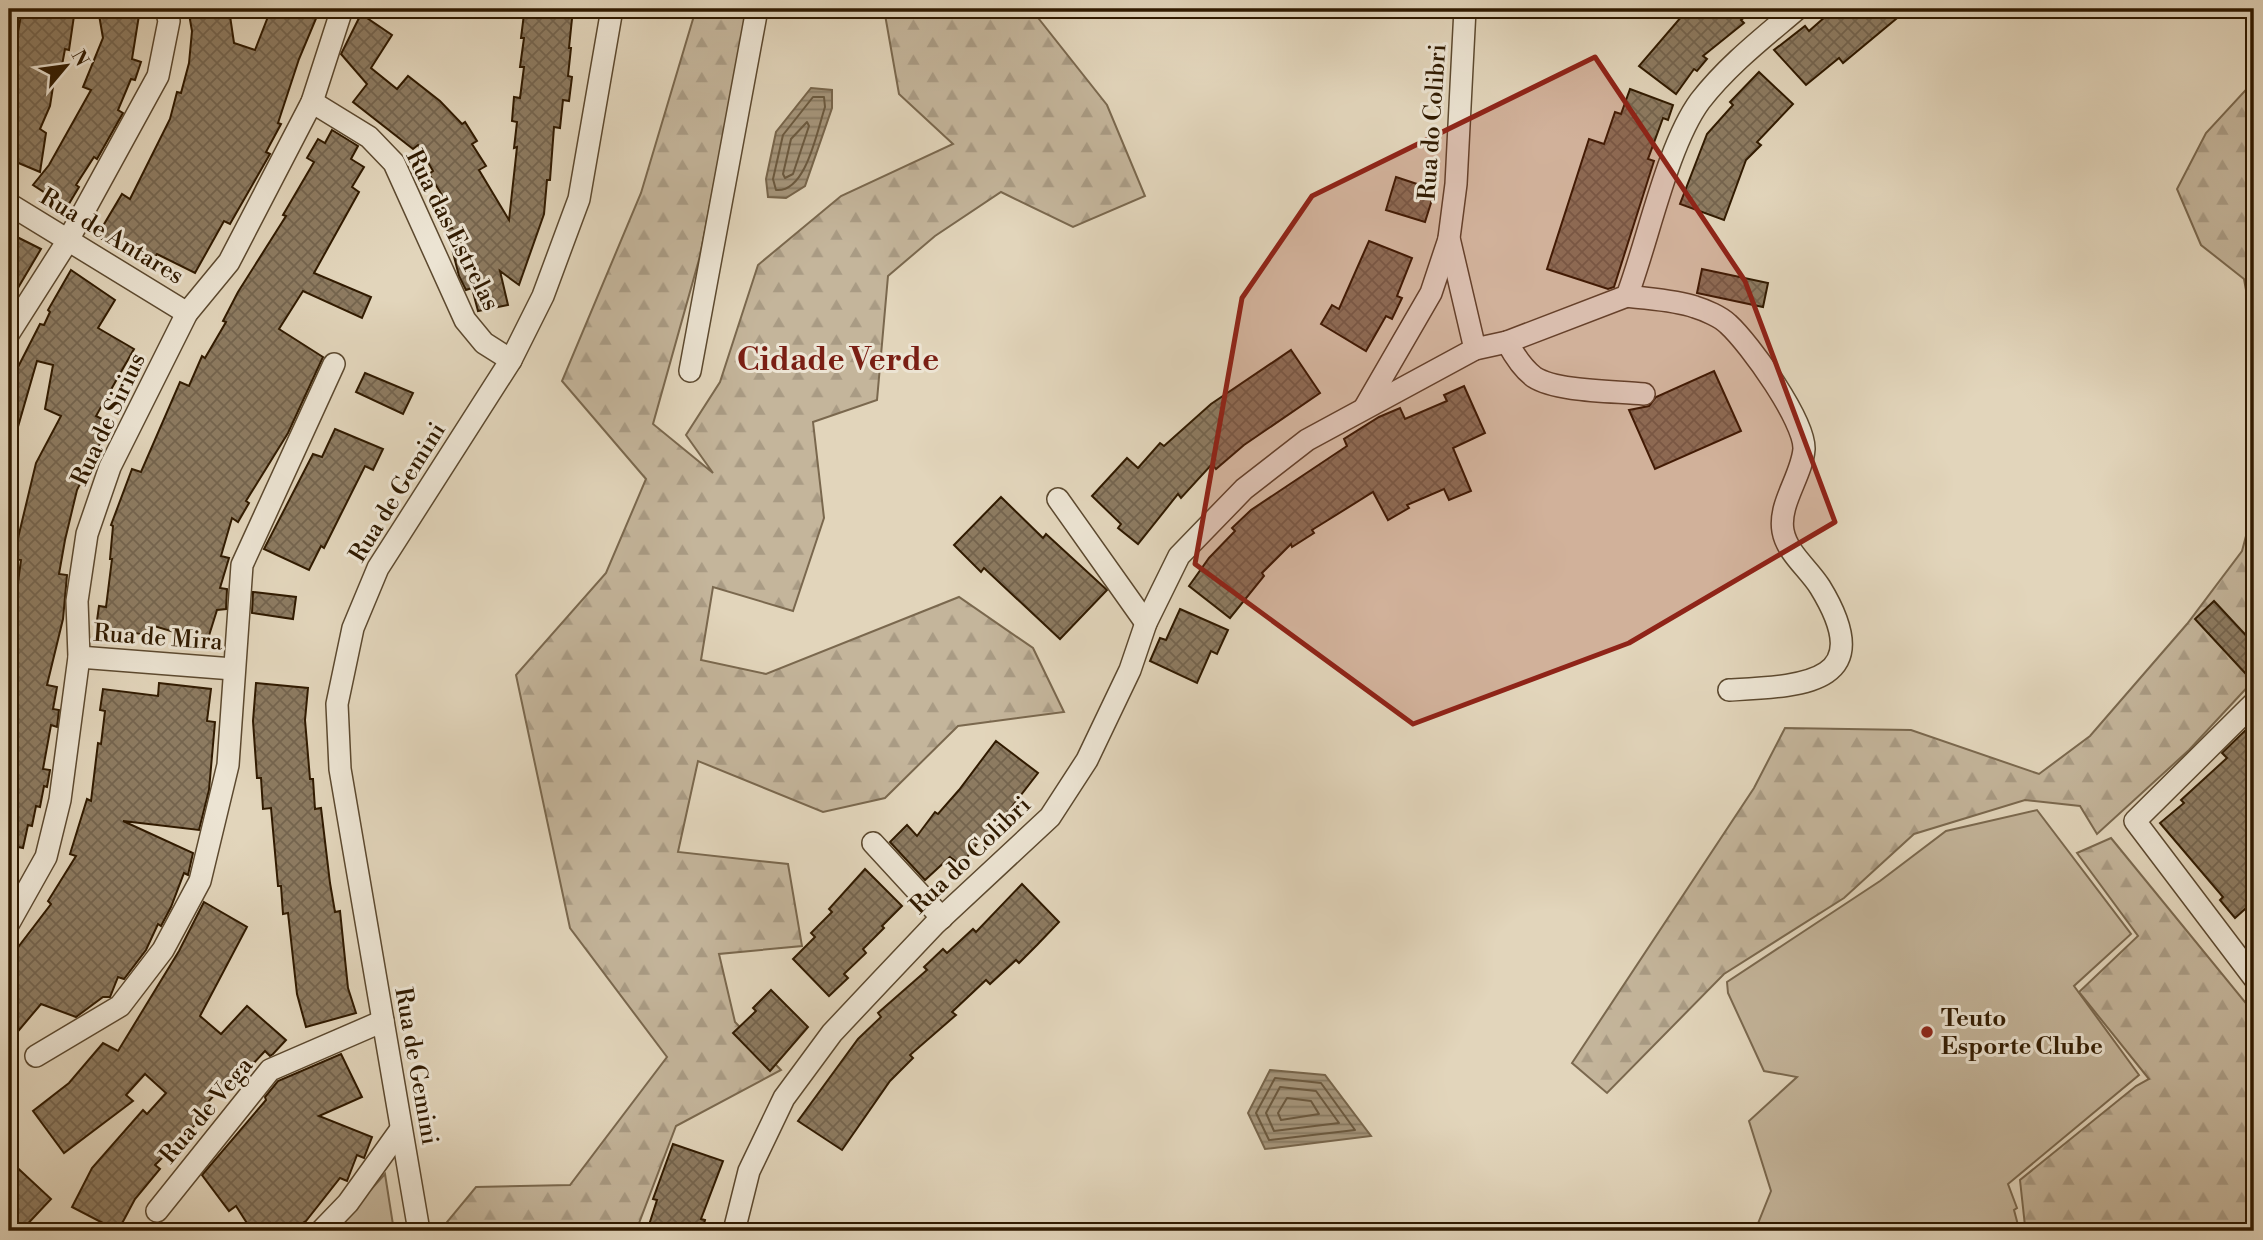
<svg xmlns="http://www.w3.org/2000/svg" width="2263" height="1240" font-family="'Libre Bodoni',serif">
  <defs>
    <pattern id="forest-firs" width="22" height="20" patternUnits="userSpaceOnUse" patternTransform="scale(1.75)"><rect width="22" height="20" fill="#c4b59b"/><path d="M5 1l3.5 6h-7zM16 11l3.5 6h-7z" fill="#a99b84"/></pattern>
    <pattern id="water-rules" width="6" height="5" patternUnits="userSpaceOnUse" patternTransform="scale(1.75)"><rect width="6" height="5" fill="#a5957b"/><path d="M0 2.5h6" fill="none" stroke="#877962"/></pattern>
    <pattern id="building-cross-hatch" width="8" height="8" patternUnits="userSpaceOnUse" patternTransform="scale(1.75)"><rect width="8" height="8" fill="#8d7b61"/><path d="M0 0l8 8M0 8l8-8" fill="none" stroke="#74644e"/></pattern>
  </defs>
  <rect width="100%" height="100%" fill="#e2d5bb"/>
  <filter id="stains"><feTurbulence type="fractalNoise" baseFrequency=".00286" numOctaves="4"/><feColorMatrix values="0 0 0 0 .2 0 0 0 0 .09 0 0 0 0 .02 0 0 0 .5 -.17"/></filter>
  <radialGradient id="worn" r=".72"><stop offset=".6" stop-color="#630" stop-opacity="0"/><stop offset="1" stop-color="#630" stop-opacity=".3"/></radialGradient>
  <g fill="#c4b59b" stroke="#7a684e" stroke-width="2">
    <path d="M2037 810 2131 934 2074 986 2139 1075 2008 1184 2017 1208 2014 1210 2018 1225 2008 1231H1755L1771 1191 1749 1121 1797 1077 1764 1071 1728 993 1727 982 1880 881 1946 831Z"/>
    <path d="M385 1174 394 1231H333Z"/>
  </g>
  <g fill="url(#forest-firs)" stroke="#7a684e" stroke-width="2">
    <path d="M696 9H748L700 256 653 424 713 473 686 435 720 382 758 265 841 196 953 144 899 94 884 9H1031L1107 105 1145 196 1073 227 1001 192 935 236 888 276 877 400 813 422 824 518 793 611 713 587 701 660 766 674 959 597 1033 648 1064 712 958 726 885 798 823 812 698 761 678 852 788 864 802 946 719 954 735 1022 781 1070 676 1126 636 1231H452L447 1222 476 1187 570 1185 667 1057 570 928 516 675 606 573 646 479 562 381 641 193Z"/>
    <path d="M2254 81V334L2244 279 2201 245 2177 189 2206 133Z"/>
    <path d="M2254 506V680L2189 750 2097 834 2080 806 2025 800 1914 834 1844 898 1724 974 1607 1093 1572 1063 1754 788 1785 728 1911 730 2039 774 2090 736 2187 624 2242 551Z"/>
    <path d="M2111 838 2254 1013V1231H2017L2025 1226 2020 1180 2136 1086 2149 1079 2079 992 2138 936 2077 853Z"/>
  </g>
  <g fill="url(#water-rules)" stroke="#76644a" stroke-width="2">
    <path d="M811 88 832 90V108L805 186 786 198 768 197 766 179 776 132Z"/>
    <path d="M1270 1070 1325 1075 1371 1136 1265 1149 1248 1113Z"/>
  </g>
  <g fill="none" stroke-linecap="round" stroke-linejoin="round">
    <g stroke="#6a583e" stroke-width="2">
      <path d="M813 97H824L825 107C817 131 806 193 776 190L773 179 783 135Z"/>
      <path d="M807 122 809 126 793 174 785 178 783 174 791 139Z"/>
      <path d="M1275 1078 1321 1083 1355 1130 1269 1140 1256 1113Z"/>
      <path d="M1280 1087 1316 1091 1339 1123 1274 1131 1266 1113Z"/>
      <path d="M1287 1098 1311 1101 1319 1114 1281 1120 1278 1113Z"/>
    </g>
  </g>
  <g fill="url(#building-cross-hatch)" stroke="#301a00" stroke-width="2">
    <path d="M22 9H75L69 50 65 49 60 76 55 74 50 106 40 129 46 133 40 172 9 159V61L11 49 15 50Z"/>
    <path d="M98 9H140L132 59 141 62 135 80 131 79 118 110 123 113 97 159 94 157 76 185 79 187 67 207 33 185 49 165 91 90 83 87 103 38Z"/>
    <path d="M229 9 234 43 255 50 271 9H320L299 59 278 123 281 124 266 152 270 154 230 224 224 221 195 273 157 254 151 263 127 246 123 252 97 236 122 194 130 199 170 119 177 92 181 93 189 63 192 31 189 14Z"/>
    <path d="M529 9H573L569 48H571L568 76 572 77 569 101 563 100 560 128 554 127 550 180H547L544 214 519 285 500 271 508 305 478 311 472 288 466 290 459 276 447 229 452 228 438 204 445 200 429 174 433 171 418 145 413 149 353 102 367 84 341 54 361 14 392 35 371 68 397 89 408 76 440 101 462 124 465 122 477 141 472 144 486 166 479 170 509 220 517 147 514 148 517 122 512 121 514 97 520 98 524 67H520L524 38H521L524 14H528Z"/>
    <path d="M1688 9H1755L1741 20 1744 23 1703 56 1707 59 1697 71 1694 69 1676 94 1639 66Z"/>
    <path d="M1834 9H1908L1843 63 1839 58 1806 85 1774 50 1805 26 1809 31Z"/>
    <path d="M1759 72 1793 104 1757 142 1761 145 1746 160 1724 220 1680 204 1707 134 1733 105 1730 102Z"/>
    <path d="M1630 89 1673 105 1668 120 1663 118 1648 159 1654 161 1614 287 1608 289 1547 269 1589 139 1604 144 1615 112 1621 114Z"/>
    <path d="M332 130 358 146 351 159 364 167 352 187 359 192 314 273 371 297 362 318 303 291 279 329 323 357 288 433 246 501 249 503 238 522 232 518 221 556 229 558 220 588 227 589 226 609 217 610 207 642 151 625 149 635 96 628 99 606 106 607 112 559H110L113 526 111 525 132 469 141 472 180 382 189 386 202 356 205 358 226 322 223 321 238 292 286 216 283 215 314 162 307 158 318 139 325 143Z"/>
    <path d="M1396 177 1435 190 1425 222 1386 210Z"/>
    <path d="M9 233 41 249 9 303Z"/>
    <path d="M1369 241 1412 258 1397 296 1402 298 1392 319 1386 316 1366 351 1321 324 1332 305 1339 309Z"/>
    <path d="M1702 269 1768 283 1763 307 1697 293Z"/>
    <path d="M71 270 115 300 98 328 134 349 96 416 110 423 77 490 65 540 59 574 67 575 63 619 47 685 57 687 53 709 59 710 57 727 51 725 43 769 50 770 47 787 44 786 40 807 36 806 32 826 28 825 23 848 9 845V727L14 696 9 695 11 670 9 669V649L21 560 13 559 36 463 61 416 45 409 53 365 37 361 13 444 9 443V378L14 367 17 369 40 324 44 325 50 312 48 310Z"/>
    <path d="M1291 350 1320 393 1244 445 1216 469 1212 464 1181 498 1178 494 1138 544 1118 528 1121 524 1092 496 1127 458 1138 468 1160 443 1164 446 1211 404Z"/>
    <path d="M1714 371 1741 431 1655 469 1629 410 1649 406 1656 397Z"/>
    <path d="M365 373 413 393 403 414 356 392Z"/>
    <path d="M1464 386 1485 433 1453 448 1471 491 1449 500 1444 489 1407 505 1409 508 1388 520 1373 492 1312 530 1314 533 1292 547 1291 544 1262 573 1264 576 1230 618 1189 586 1209 558 1235 531 1232 528 1251 510 1347 446 1344 439 1379 417 1400 408 1405 419 1447 401 1444 395Z"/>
    <path d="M335 429 383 449 373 470 365 466 324 548 321 546 309 570 264 549 313 454 322 457Z"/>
    <path d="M1001 497 1043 538 1046 534 1107 590 1060 639 984 568 981 572 954 545Z"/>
    <path d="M253 592 296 597 293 619 252 613Z"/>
    <path d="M2214 601 2254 644V667L2246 674 2195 619Z"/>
    <path d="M1180 609 1228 630 1217 654 1211 651 1197 683 1150 661 1160 638 1166 640Z"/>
    <path d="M159 683 211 689 207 721 215 722 209 790 199 830 123 821 193 853 188 875 184 873 171 907 161 926 158 924 146 950 124 979 118 977 110 997H103L76 1017 41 1004 9 1042V959L51 904 48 901 76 856 70 854 87 799 91 801 98 743 101 744 105 711 100 710 103 689 158 696Z"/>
    <path d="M256 683 308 688 305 720 310 779H313L315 809 321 808 330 883 335 912 340 911 348 988 356 1013 306 1027 297 994 288 913 283 914 281 886H278L271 808 263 809 261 778H257L253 721Z"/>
    <path d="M2254 722V901L2235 918 2220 900 2223 897 2160 823 2184 803 2181 800 2227 758 2222 753Z"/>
    <path d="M996 741 1038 773 1004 817 983 842 980 840 961 865 950 857 925 880 890 842 907 825 917 836 935 812 938 814 959 790Z"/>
    <path d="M865 869 902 906 882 926 884 928 863 949 866 953 844 974 848 978 829 996 793 959 815 937 811 933 832 912 829 909Z"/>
    <path d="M1022 884 1059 922 1037 945 1019 963 1016 960 990 984 986 980 952 1012 956 1015 910 1055 913 1058 890 1081 842 1150 798 1121 858 1039 881 1017 878 1013 927 970 924 967 943 949 947 953 973 929 976 932Z"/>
    <path d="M204 902 247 927 200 1016 221 1034 247 1006 286 1040 273 1054 270 1056 265 1051 239 1079 233 1074 208 1102 214 1106 155 1165 160 1169 135 1199 118 1231 72 1207 92 1168 143 1110 147 1114 166 1093 145 1074 126 1095 133 1101 64 1153 33 1111 69 1083 103 1043 118 1051 179 951Z"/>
    <path d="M771 990 808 1027 770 1071 733 1033 756 1011 753 1008Z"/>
    <path d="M341 1054 362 1097 319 1116 372 1137 364 1158 357 1155 347 1181 340 1178 306 1221 289 1231H252L236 1206 229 1211 202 1175 266 1100 265 1097 278 1081Z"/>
    <path d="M673 1144 723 1161 701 1219 705 1220 702 1231H657L648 1228 657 1200 653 1199Z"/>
    <path d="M9 1160 51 1199 21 1231H9Z"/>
  </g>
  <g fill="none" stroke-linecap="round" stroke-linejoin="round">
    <defs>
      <g id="minor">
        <path d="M1465 9 1456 184 1449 238 1475 349"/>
        <path d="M312 102 369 137 394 163 465 320 484 343 511 360"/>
        <path d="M9 204 187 313"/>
        <path d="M1627 296C1649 299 1675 300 1695 307 1705 310 1721 317 1728 324 1750 344 1805 421 1804 449 1802 476 1778 504 1783 531 1787 553 1808 568 1820 587 1880 685 1802 686 1729 690"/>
        <path d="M9 333 67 242 158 76 169 21 166 9"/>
        <path d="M1507 342C1514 355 1522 368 1534 377 1557 392 1616 391 1644 394"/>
        <path d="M690 371 757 9"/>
        <path d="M1365 407 1431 293 1449 239"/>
        <path d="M1058 499 1146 623"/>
        <path d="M79 657 233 669"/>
        <path d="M2254 703 2135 821 2254 978"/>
        <path d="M873 843 942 918"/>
        <path d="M9 923 46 857 60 800 79 657 77 601 87 534 110 467 187 313 229 262 312 102 342 9"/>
        <path d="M36 1056 120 1006 163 950 200 881 228 765 242 565 334 364"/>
        <path d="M157 1211 270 1070 383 1021"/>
        <path d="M321 1231 348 1203 401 1129"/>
        <path d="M419 1231 340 769 337 704 353 628 378 568 511 360 543 296 579 199 612 9"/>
        <path d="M734 1231 749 1171 784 1098 832 1033 880 982 935 924 1050 817 1087 760 1130 670 1146 623 1179 556 1244 489 1307 440 1475 349 1507 342 1627 296C1648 241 1667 146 1700 101 1728 65 1763 38 1797 9"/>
      </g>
    </defs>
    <use href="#minor" stroke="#5c492f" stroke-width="24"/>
    <use href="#minor" stroke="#ece4d3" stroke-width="21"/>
  </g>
  <path fill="#8f2418" fill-opacity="0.2" stroke="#8f2418" stroke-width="5" stroke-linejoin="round" d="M1595 57 1745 281 1835 522 1629 643 1413 724 1195 564 1242 298 1312 196Z"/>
  <circle fill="#8f2418" stroke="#ece4d3" stroke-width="2.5" cx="1927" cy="1032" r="7"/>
  <g text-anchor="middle" stroke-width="6" stroke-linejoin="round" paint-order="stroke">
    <g font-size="24" fill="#301a00" stroke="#ece4d3">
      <text transform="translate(1432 122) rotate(-86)" y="8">Rua do Colibri</text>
      <text transform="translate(453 230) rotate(63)" y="8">Rua das Estrelas</text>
      <text transform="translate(112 236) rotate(31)" y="8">Rua de Antares</text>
      <text transform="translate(108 419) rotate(-65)" y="8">Rua de Sirius</text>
      <text transform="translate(397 492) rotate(-58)" y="8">Rua de Gemini</text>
      <text transform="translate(158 637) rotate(4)" y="8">Rua de Mira</text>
      <text transform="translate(970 855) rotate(-44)" y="8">Rua do Colibri</text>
      <text transform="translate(417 1066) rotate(80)" y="8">Rua de Gemini</text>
      <text transform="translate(206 1110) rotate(-50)" y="8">Rua de Vega</text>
    </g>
    <g font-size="24" font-weight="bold" fill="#301a00" stroke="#ece4d3" text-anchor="start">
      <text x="1941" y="1026">Teuto<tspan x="1941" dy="28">Esporte Clube</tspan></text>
    </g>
    <g font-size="32" font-weight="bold" fill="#7a1f14" stroke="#ece4d3">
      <text x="838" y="370">Cidade Verde</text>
    </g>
  </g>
  <rect width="2263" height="1240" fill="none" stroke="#e2d5bb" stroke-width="35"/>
  <rect x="10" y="10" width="2242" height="1219" fill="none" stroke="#301a00" stroke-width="3.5"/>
  <rect x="18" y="18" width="2228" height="1205" fill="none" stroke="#301a00" stroke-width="2"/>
  <g transform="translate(66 66) rotate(61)" stroke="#ece4d3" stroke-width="5" paint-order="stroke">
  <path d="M0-5L12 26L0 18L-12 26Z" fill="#301a00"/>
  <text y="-10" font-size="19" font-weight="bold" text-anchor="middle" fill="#301a00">N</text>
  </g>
  <rect width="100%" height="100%" filter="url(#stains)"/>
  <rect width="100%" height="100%" fill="url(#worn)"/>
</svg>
